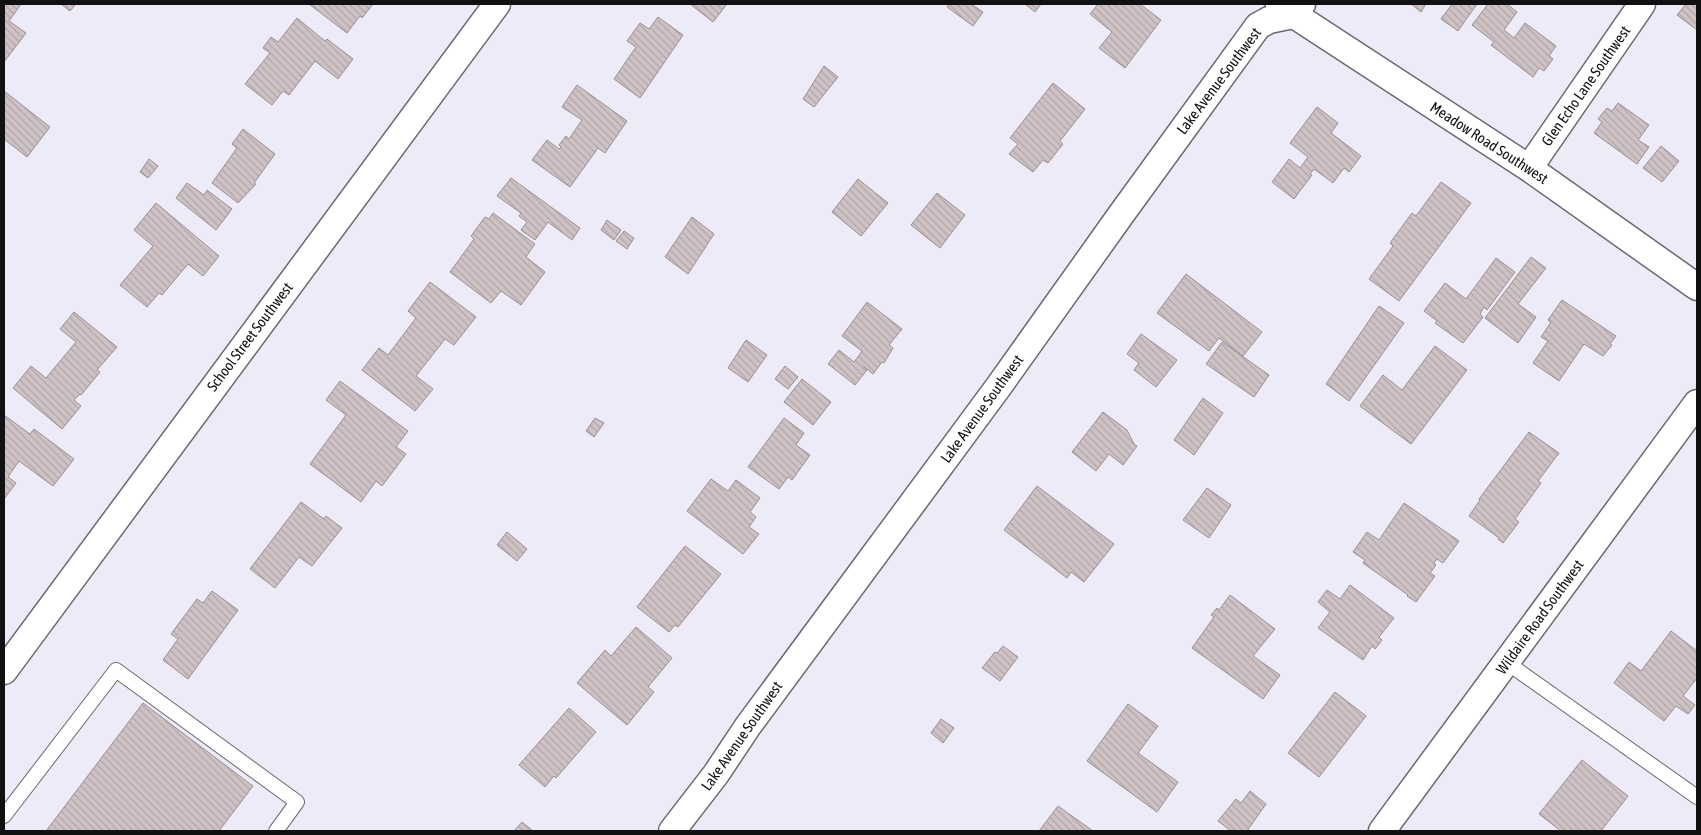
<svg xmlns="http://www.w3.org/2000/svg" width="1701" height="835" font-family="'Asap Condensed',sans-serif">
  <defs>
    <pattern id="building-back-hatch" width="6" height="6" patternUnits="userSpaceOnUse" patternTransform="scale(1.25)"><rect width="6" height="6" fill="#cec2c5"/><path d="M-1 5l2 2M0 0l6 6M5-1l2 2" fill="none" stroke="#b0a6a8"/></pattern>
  </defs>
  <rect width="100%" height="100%" fill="#ecebf7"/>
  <g fill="url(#building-back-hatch)" stroke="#9b8f92">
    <path d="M4 4H21L9 21 26 33 4 62Z"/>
    <path d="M61 4H76L70 11Z"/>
    <path d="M309 4H373L362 18 360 16 347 33Z"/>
    <path d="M690 4H727L713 22Z"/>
    <path d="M949 4H971L983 12 973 26 947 7Z"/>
    <path d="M1025 4H1041L1035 12Z"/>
    <path d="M1098 4H1140L1161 20 1125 68 1099 48 1112 32 1090 14Z"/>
    <path d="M1411 4H1426L1421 12Z"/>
    <path d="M1452 4H1477L1458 31 1441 19Z"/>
    <path d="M1488 4H1507L1517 12 1504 30 1514 38 1525 23 1556 46 1549 56 1553 59 1544 71 1539 68 1533 77 1491 45 1494 42 1472 25Z"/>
    <path d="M1686 4H1697V30L1677 15Z"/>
    <path d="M658 17 683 35 640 98 614 79 636 47 627 41 640 23 649 29Z"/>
    <path d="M297 18 325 41 327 39 353 59 338 79 315 61 289 95 283 91 272 105 245 84 270 53 263 48 271 37 278 42Z"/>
    <path d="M824 66 838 77 814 107 803 99Z"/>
    <path d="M1053 83 1085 109 1060 141 1063 144 1048 163 1043 160 1033 172 1009 154 1018 144 1010 138Z"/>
    <path d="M577 85 627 121 605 153 598 148 570 187 532 160 547 140 559 149 561 147 559 145 566 136 569 139 582 120 562 107Z"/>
    <path d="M4 91 50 127 27 157 4 139Z"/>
    <path d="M1618 103 1649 125 1638 140 1649 147 1637 164 1594 133 1602 122 1598 119 1607 108 1612 111Z"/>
    <path d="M1317 107 1338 123 1331 133 1361 156 1349 172 1344 168 1333 183 1314 169 1310 174 1312 175 1294 199 1272 182 1289 159 1300 168 1308 157 1290 143Z"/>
    <path d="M243 129 275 154 254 183 256 184 238 203 212 183 237 148 232 144Z"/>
    <path d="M1661 146 1679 161 1662 182 1643 168Z"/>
    <path d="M149 159 158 166 148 178 140 172Z"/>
    <path d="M511 178 580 228 572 240 548 222 535 240 521 230 527 222 519 216 521 213 497 196Z"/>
    <path d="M858 179 888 203 861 236 832 212Z"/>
    <path d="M1441 182 1471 203 1399 301 1369 279 1393 246 1390 243 1412 213 1416 216Z"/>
    <path d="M187 183 204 195 207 190 232 209 216 230 176 198Z"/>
    <path d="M937 193 965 215 940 248 911 225Z"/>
    <path d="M156 203 219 256 203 276 188 264 162 295 159 293 147 307 120 285 153 246 134 230Z"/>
    <path d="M493 213 535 244 526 257 545 272 521 305 501 291 491 303 450 272 474 239 471 236 485 217 489 219Z"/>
    <path d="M692 217 714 234 688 274 665 257Z"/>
    <path d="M607 220 621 230 614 240 601 230Z"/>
    <path d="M624 231 634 238 627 249 616 241Z"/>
    <path d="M1531 257 1546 268 1518 304 1536 317 1518 343 1485 318Z"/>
    <path d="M1496 258 1515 272 1487 310 1484 307 1480 314 1483 317 1463 343 1435 323 1437 321 1424 311 1445 283 1466 299Z"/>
    <path d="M1186 274 1262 332 1243 356 1219 338 1209 351 1157 313Z"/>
    <path d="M430 282 476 317 454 345 445 339 416 376 433 389 415 411 362 370 379 348 388 355 416 318 408 311Z"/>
    <path d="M1562 300 1616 336 1610 344 1612 345 1603 356 1584 344 1559 381 1533 363 1548 341 1541 337 1551 322 1548 320Z"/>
    <path d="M867 302 902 329 889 345 893 348 884 363 882 362 873 374 863 366 867 370 855 385 828 364 839 350 854 362 862 351 842 336Z"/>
    <path d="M1379 306 1404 323 1349 401 1326 384Z"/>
    <path d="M74 312 117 347 97 370 100 372 81 395 80 394 74 400 81 406 62 429 13 388 31 366 46 378 76 342 60 329Z"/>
    <path d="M1141 334 1177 360 1156 387 1134 370 1139 363 1127 354Z"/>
    <path d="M746 340 767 355 748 382 728 368Z"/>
    <path d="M1222 342 1269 375 1254 397 1206 364Z"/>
    <path d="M1435 346 1467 370 1411 444 1360 406 1383 375 1402 390Z"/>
    <path d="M785 366 798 377 788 389 775 379Z"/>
    <path d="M802 379 831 402 813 425 784 402Z"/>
    <path d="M340 381 408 431 396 447 406 454 382 486 376 481 361 502 310 464 346 415 326 400Z"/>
    <path d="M1203 398 1223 413 1194 455 1174 440Z"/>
    <path d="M1103 412 1127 430 1134 444 1137 446 1123 465 1109 454 1096 471 1072 452Z"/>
    <path d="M4 415 30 434 34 429 74 459 53 486 19 461 8 477 16 483 4 499Z"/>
    <path d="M595 418 604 423 594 437 586 431Z"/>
    <path d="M784 418 804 433 796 445 810 455 792 480 788 477 779 489 748 467Z"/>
    <path d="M1529 432 1559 453 1538 481 1541 483 1515 519 1519 522 1503 543 1498 539 1499 538 1469 516 1480 500 1479 499Z"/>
    <path d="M711 479 728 491 736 480 760 498 750 512 756 517 749 527 759 534 743 554 687 511Z"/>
    <path d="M1037 486 1114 544 1084 582 1071 572 1067 578 1004 530Z"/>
    <path d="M1207 488 1231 505 1209 538 1183 520Z"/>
    <path d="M301 502 324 519 326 516 342 528 312 566 299 557 275 588 250 569Z"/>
    <path d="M1404 503 1459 541 1443 563 1437 559 1434 563 1436 565 1430 573 1435 576 1416 602 1407 596 1408 595 1363 563 1365 560 1353 552 1367 532 1379 540Z"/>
    <path d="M507 532 527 549 517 561 497 545Z"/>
    <path d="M685 546 721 574 678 627 675 625 669 632 637 607Z"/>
    <path d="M1350 585 1394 618 1379 637 1382 640 1375 649 1372 646 1363 660 1318 628 1330 612 1318 602 1327 590 1340 599Z"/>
    <path d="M212 591 238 610 188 679 163 660 178 639 171 634 197 599 203 603Z"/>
    <path d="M1230 595 1275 629 1253 656 1280 675 1263 699 1192 648 1214 617 1211 615 1217 608 1219 610Z"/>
    <path d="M636 627 672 658 648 687 654 692 627 725 577 683 605 650 611 656Z"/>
    <path d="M1671 631 1697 651V678L1683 696 1695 705 1688 714 1676 706 1664 721 1614 683 1629 662 1641 671Z"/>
    <path d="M1003 646 1018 657 1000 681 982 668 995 652 997 653Z"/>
    <path d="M1335 692 1366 716 1319 777 1288 753Z"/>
    <path d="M143 703 253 786 219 831H46Z"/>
    <path d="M1128 704 1158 726 1138 753 1178 782 1157 812 1087 761Z"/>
    <path d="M569 708 596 732 556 778 554 776 545 787 519 765Z"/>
    <path d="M941 719 954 728 943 743 931 733Z"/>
    <path d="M1582 760 1628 796 1601 831H1561L1539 814Z"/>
    <path d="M1250 791 1266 804 1247 831H1231L1218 821 1236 799 1241 803Z"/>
    <path d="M1058 806 1093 831H1039Z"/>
    <path d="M522 822 533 831H514Z"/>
  </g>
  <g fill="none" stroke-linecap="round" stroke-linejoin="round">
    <defs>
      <g id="lane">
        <path d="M1506 662 1697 797"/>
        <path d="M4 816 116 670 297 802 276 831"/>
      </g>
      <g id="street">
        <path d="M1279 5 1529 168 1697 287"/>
        <path d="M1529 168 1642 4"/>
        <path d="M4 671 497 4"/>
        <path d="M672 831 716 774 748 726 999 386 1120 216 1258 26 1269 20 1293 15 1302 4"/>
        <path d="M1382 831 1697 403"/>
      </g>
    </defs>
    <use href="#lane" stroke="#6a6973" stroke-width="16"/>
    <use href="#street" stroke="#6a6973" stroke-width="29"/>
    <use href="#lane" stroke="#fff" stroke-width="14"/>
    <use href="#street" stroke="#fff" stroke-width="26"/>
  </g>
  <g text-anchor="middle" stroke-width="4.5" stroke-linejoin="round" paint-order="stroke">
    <g font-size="15" fill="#111114" stroke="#fff">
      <text transform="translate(1219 81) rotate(-53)" y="5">Lake Avenue Southwest</text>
      <text transform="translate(1586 86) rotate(-55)" y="5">Glen Echo Lane Southwest</text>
      <text transform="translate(1489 143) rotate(33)" y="5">Meadow Road Southwest</text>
      <text transform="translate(250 337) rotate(-53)" y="5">School Street Southwest</text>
      <text transform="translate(982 409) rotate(-54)" y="5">Lake Avenue Southwest</text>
      <text transform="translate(1540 617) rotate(-54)" y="5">Wildaire Road Southwest</text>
      <text transform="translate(742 736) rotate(-55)" y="5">Lake Avenue Southwest</text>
    </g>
  </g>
  <rect width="1701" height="835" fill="none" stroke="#111114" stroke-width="10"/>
</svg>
